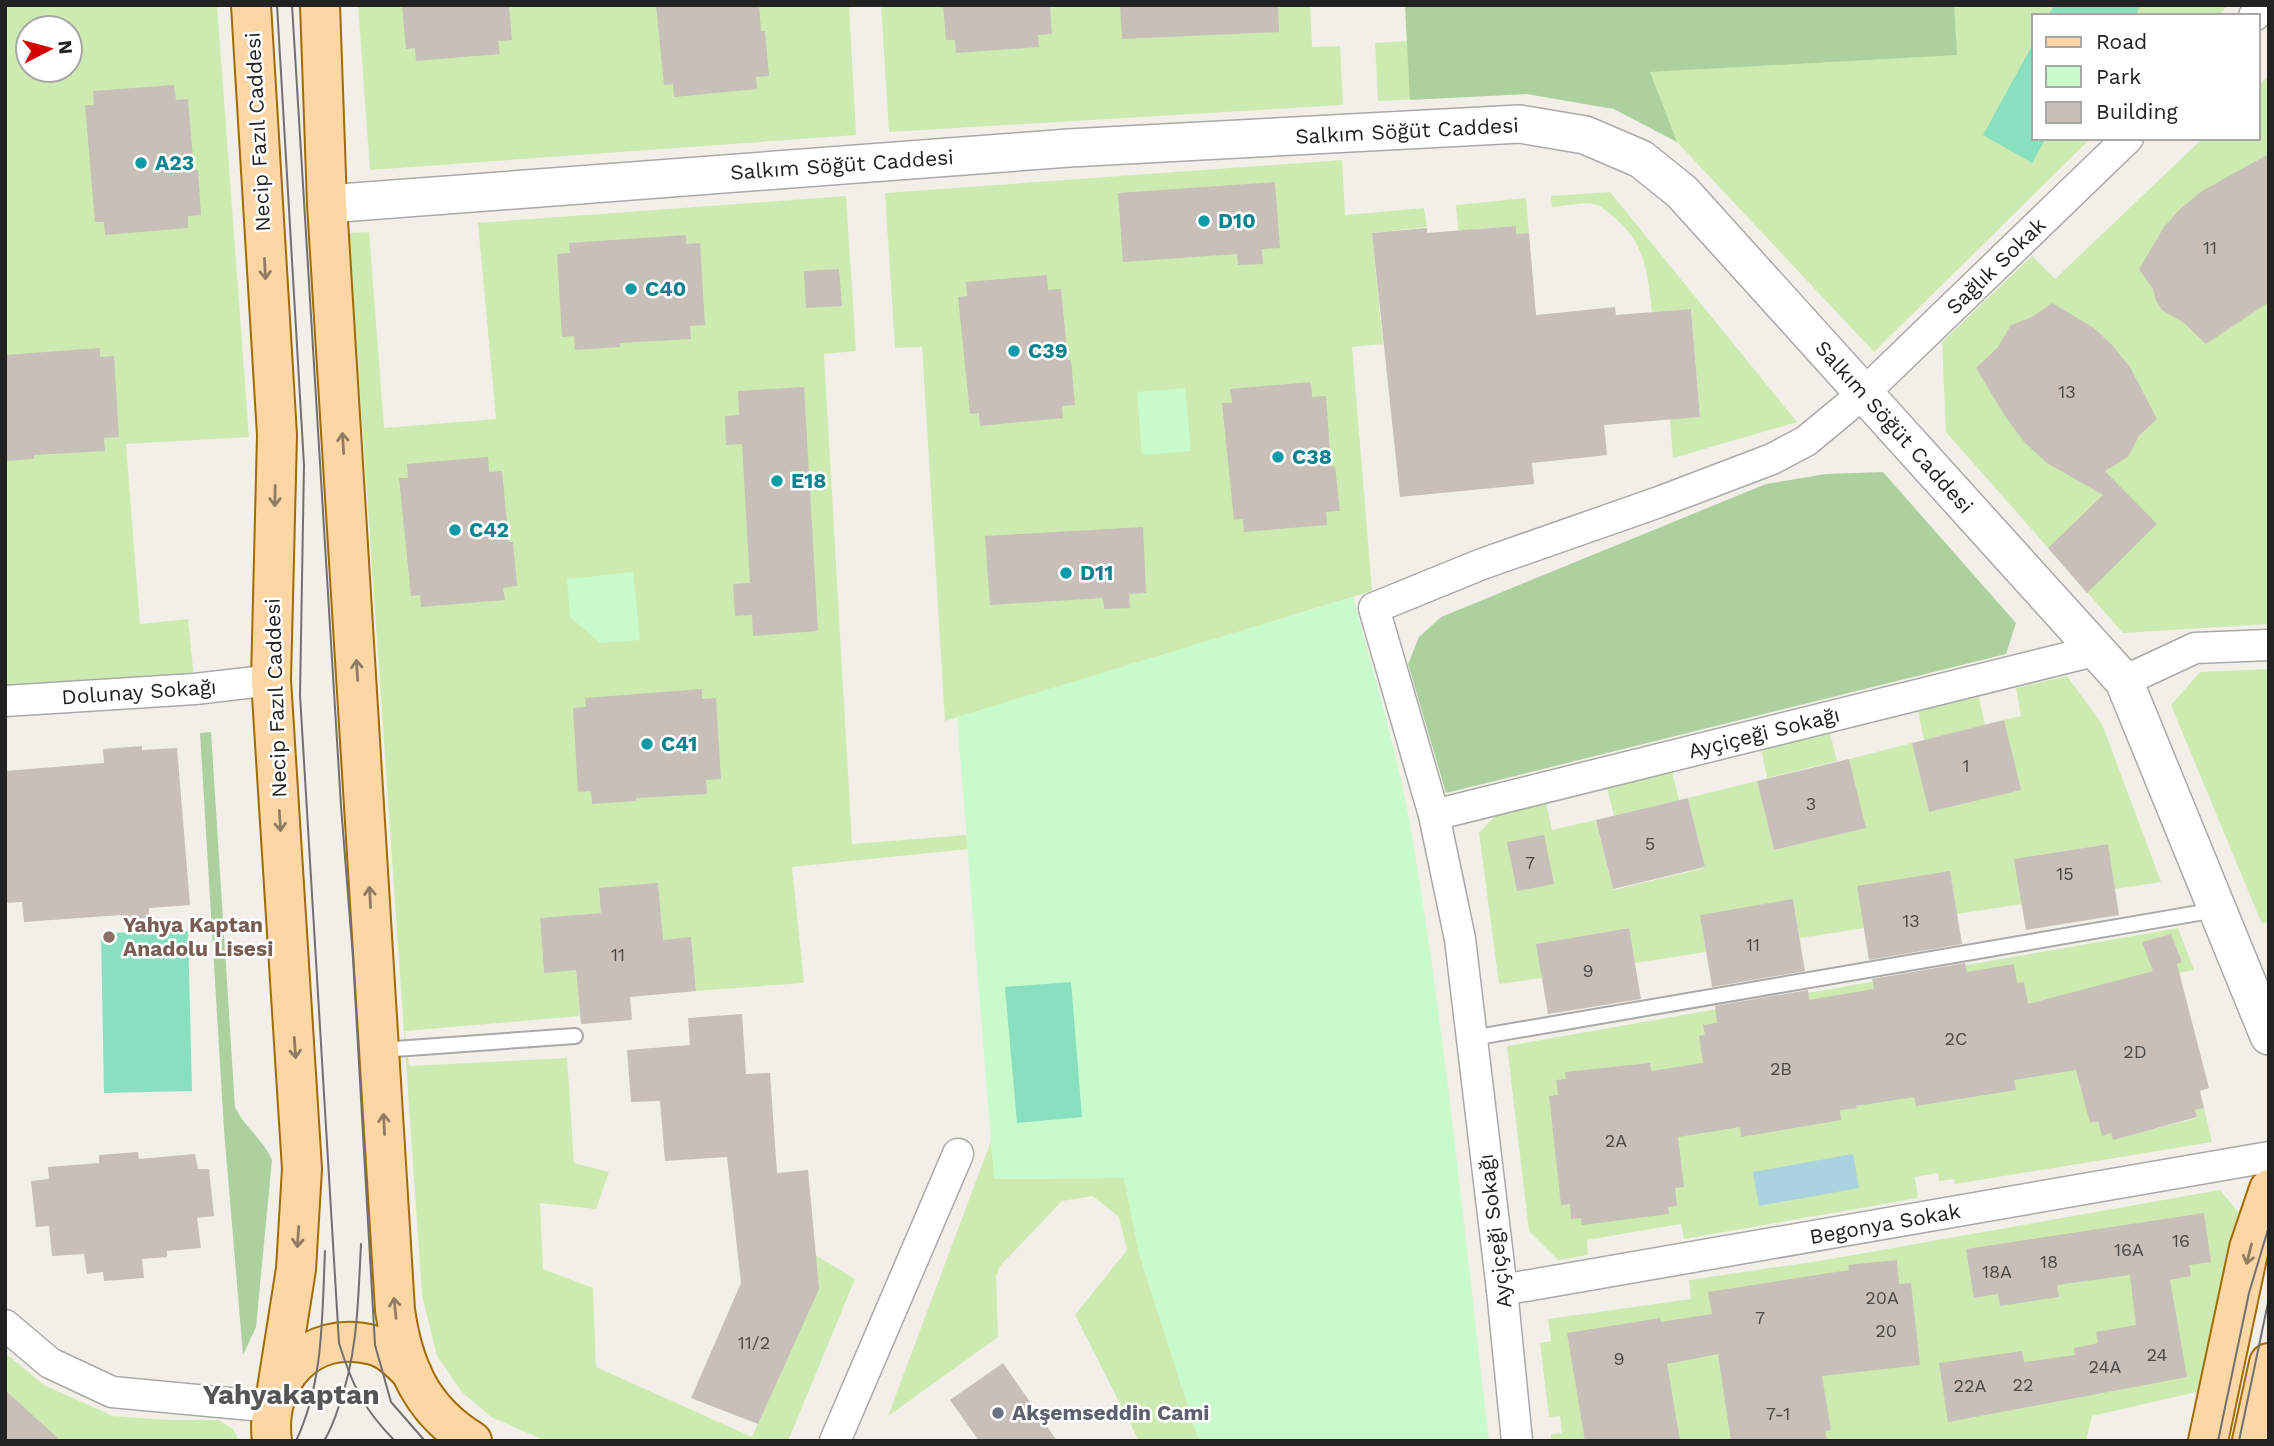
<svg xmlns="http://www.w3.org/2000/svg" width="2274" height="1446" font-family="'Work Sans',sans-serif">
  <rect width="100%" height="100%" fill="#f2efe9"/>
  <g fill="#cdebb0" fill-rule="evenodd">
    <path d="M5 5H217L249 437 126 444 140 624 188 619 195 689 5 701ZM28 28H70V70H28Z"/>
    <path d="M358 5H849L856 135 370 170Z"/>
    <path d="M881 5H1310L1312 47 1340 46 1343 105 889 132Z"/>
    <path d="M1405 5H2228L2218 16H2034V138H2091L1874 352 1677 142 1614 109 1527 94 1378 101 1375 43 1407 41Z"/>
    <path d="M2269 76V624L2123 633 1946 432 1942 342 2032 256 2055 279 2203 138H2258V86Z"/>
    <path d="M1342 160 1345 215 1424 208 1427 227 1372 233 1383 344 1352 347 1372 591 945 721 922 347 895 348 885 193Z"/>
    <path d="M1610 192 1797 422 1673 458 1670 419 1700 416 1691 309 1652 312C1647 273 1647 246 1615 218 1609 213 1604 208 1597 205 1585 201 1565 206 1552 207L1551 196Z"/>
    <path d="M846 196 856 351 824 354 852 844 966 835 968 849 792 867 804 983 696 991 691 938 663 940 601 913 540 918 544 972 576 970 580 1016 405 1031 409 1066 567 1058 574 1163 609 1172 596 1209 540 1203 543 1269 593 1288 596 1367 752 1437 818 1289 815 1255 855 1279 788 1441H546L491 1417 462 1392 437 1356 422 1295 349 233 369 232 384 428 496 419 478 223Z"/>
    <path d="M1526 198 1529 233 1516 234V226L1474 229 1459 239 1456 205Z"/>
    <path d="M2269 669V921L2262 924 2171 705 2200 672Z"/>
    <path d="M2067 676 2102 724 2161 882 2115 889 2107 844 2015 859 2022 904 1957 914 1950 871 1864 928 1800 938 1793 900 1701 915 1706 952 1635 963 1628 928 1537 944 1542 978 1499 984 1479 833 1496 815 1546 803 1552 830 1596 820 1613 890 1705 868 1688 798 1757 781 1774 850 1865 828 1849 759 1912 743 1929 812 2020 790 2004 720 2021 716 2016 688Z"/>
    <path d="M1979 697 1985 725 1924 740 1918 711Z"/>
    <path d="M1830 733 1837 761 1767 778 1761 749Z"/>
    <path d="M1672 771 1679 800 1614 816 1607 788Z"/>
    <path d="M2178 928 2194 970 2169 975 2158 970 2076 992 2090 1123 2098 1121 2102 1135 2111 1133 2114 1139 2197 1118 2195 1110 2204 1108 2212 1142 1955 1184 1954 1179 1939 1181 1938 1173 1915 1177 1918 1198 1684 1239 1681 1224 1587 1240 1588 1255 1558 1260 1529 1231 1507 1046Z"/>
    <path d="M991 1141 995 1179 1124 1178 1139 1253 1199 1441H1139L1075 1315 1127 1250 1119 1217 1093 1196 1062 1201 1000 1266 996 1276 998 1337 888 1416Z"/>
    <path d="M2220 1190 2246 1222 2205 1390 2092 1416 2086 1441H1551V1434L1562 1433 1560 1416 1549 1417 1540 1343 1551 1341 1548 1319 1691 1299 1689 1280 1825 1260Z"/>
    <path d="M5 1353 44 1385 113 1416 169 1420H218L233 1429 239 1441H55L57 1438 5 1390Z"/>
  </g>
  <g fill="#add19e">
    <path d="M1405 5H1954L1957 55 1650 72 1677 142 1614 109 1527 94 1410 100Z"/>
    <path d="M1883 472 2016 623 2006 654 1446 793 1408 664 1419 637 1441 617 1766 484 1826 474Z"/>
    <path d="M211 732 235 1107C244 1127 263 1139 272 1160L256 1327 243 1355 224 1130 200 733Z"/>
  </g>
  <g fill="#c8facc">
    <path d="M1185 388 1191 451 1142 455 1137 392Z"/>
    <path d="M633 572 640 640 600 643 570 617 567 579Z"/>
    <path d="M1353 597C1373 671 1395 744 1409 819 1445 1024 1464 1234 1489 1441H1199L1139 1253 1124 1178 994 1179 957 717Z"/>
  </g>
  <g fill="#88e0be">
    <path d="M2054 5H2141L2135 16H2048Z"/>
    <path d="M2034 42V138H2046L2032 163 1983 135Z"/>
    <path d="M188 931 192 1091 104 1093 101 933Z"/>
    <path d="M1071 982 1082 1117 1017 1123 1005 987Z"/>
  </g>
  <path fill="#aad3df" d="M1853 1154 1859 1188 1759 1206 1753 1172Z"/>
  <g fill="#c7bfb8">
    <path d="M402 5H509L512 40 498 41 500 54 416 61 415 48 406 49Z"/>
    <path d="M656 5H759L761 31H765L769 76 756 77 757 89 674 97 673 84 664 85Z"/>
    <path d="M943 5H1050L1052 34 1038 35 1039 47 956 53 955 40H946Z"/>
    <path d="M1120 5H1278L1279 32 1122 39Z"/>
    <path d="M174 85 176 100 188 99 194 170H198L201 215 188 216V228L105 235 104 222H95L85 105H94L93 91Z"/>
    <path d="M2269 154V302L2206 344 2184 323 2162 310 2156 301 2153 289 2139 269 2164 227 2180 209 2202 191Z"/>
    <path d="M1275 182 1280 248 1262 249 1263 264 1238 265 1237 254 1123 262 1118 193Z"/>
    <path d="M1516 226V234L1529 233 1536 315 1615 307 1616 315 1691 309 1700 417 1604 425 1607 455 1532 463 1534 484 1400 497 1372 233 1427 228V233Z"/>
    <path d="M686 235V244L700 243 705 325 690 326 691 339 620 343V347L575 350 574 336 562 337 557 254 570 253 569 243Z"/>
    <path d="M839 269 842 306 806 308 804 271Z"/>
    <path d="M1047 275 1048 290 1061 289 1068 360H1071L1075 405 1062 406 1063 418 980 426 979 413 970 414 958 297 967 296 966 282Z"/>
    <path d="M2052 303 2094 328 2111 344 2130 367 2157 419 2139 436 2128 457 2105 471 2157 524 2087 593 2048 548 2103 495 2047 463 2025 443 2005 416 1976 368 1998 347 2011 325 2032 317Z"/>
    <path d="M100 348V357L114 356 119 437 104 438 105 451 34 455V459L5 461V355Z"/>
    <path d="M1311 382 1312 397 1326 396 1331 467 1335 466 1340 511 1326 512 1327 525 1244 532 1243 519 1234 520 1222 403H1232L1230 389Z"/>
    <path d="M804 387 818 631 753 636 752 615 735 616 733 584 750 583 742 444 726 445 725 416 739 415 738 391Z"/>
    <path d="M488 457 489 472 502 471 509 542H513L517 586 503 588 505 600 421 607 420 595 411 596 399 478H408L407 464Z"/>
    <path d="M1143 527 1146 593 1129 594 1130 608 1104 609 1103 598 990 605 985 536Z"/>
    <path d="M702 689V699L716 698 721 779 706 780 707 794 636 798V801L592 804 591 791 578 792 573 708 586 707 585 698Z"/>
    <path d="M2004 720 2021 790 1929 812 1912 743Z"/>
    <path d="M142 746V750L177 748 190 905 149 908V918L122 920 121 915 24 922 22 902 5 903V771L104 763 103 749Z"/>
    <path d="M1849 759 1866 828 1774 850 1757 781Z"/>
    <path d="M1688 798 1705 867 1613 889 1596 820Z"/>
    <path d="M1544 835 1554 884 1517 891 1507 842Z"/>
    <path d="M2108 844 2119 915 2026 930 2014 859Z"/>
    <path d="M1950 871 1962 944 1869 960 1857 886Z"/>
    <path d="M658 883 663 940 691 937 696 991 630 997 632 1020 581 1024 576 970 544 973 540 918 601 913 599 888Z"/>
    <path d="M1793 899 1805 971 1712 987 1700 915Z"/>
    <path d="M1629 928 1641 999 1548 1014 1536 944Z"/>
    <path d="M2171 934 2182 962 2177 964 2209 1088 2200 1091 2204 1108 2195 1110 2197 1117 2113 1140 2111 1133 2102 1136 2098 1121 2090 1123 2076 1070 2014 1080 2016 1090 1916 1106 1914 1097 1856 1106 1857 1108 1840 1110 1841 1120 1812 1125 1741 1137 1740 1127 1678 1137 1684 1187 1675 1188 1677 1206 1668 1207 1669 1214 1582 1225 1581 1218 1571 1219 1570 1204 1561 1205 1549 1096 1558 1095 1556 1080 1566 1079 1565 1072 1650 1063 1651 1071 1703 1063 1699 1036 1705 1035 1703 1025 1717 1023 1715 1006 1808 990 1809 1000 1874 989 1872 979 1965 963 1967 972 2014 964 2017 983 2024 982 2028 1004 2153 971 2142 942Z"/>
    <path d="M742 1014 746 1074 770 1073 777 1173 808 1170 819 1289 758 1424 691 1398 741 1283 727 1157 665 1161 660 1101 631 1102 627 1050 690 1045 688 1018Z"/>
    <path d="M138 1152 139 1159 195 1154 198 1169H209L214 1216 197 1218 201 1248 167 1251V1257L142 1259 144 1278 104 1281 103 1272 87 1274 84 1254 52 1256 49 1226 36 1227 31 1181 49 1179 48 1167 99 1163V1155Z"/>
    <path d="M2204 1213 2211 1262 2189 1265 2191 1276 2170 1280 2187 1377 1948 1422 1939 1363 2022 1351 2024 1362 2075 1355 2074 1348 2098 1343 2096 1332 2136 1325 2130 1275 2057 1285 2059 1297 2000 1306 1998 1294 1974 1298 1966 1249Z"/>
    <path d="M1897 1260 1899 1284 1911 1283 1920 1365 1822 1376 1831 1430 1825 1431 1827 1441H1731L1718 1354 1667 1364 1680 1441H1585L1567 1333 1660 1318 1661 1322 1712 1314 1708 1292 1849 1270 1848 1265Z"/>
    <path d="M1003 1363 1057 1441H979L950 1400Z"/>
    <path d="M5 1390 61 1441H5Z"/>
  </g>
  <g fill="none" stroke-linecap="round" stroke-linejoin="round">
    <defs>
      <g id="service">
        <path d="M1472 1038 2216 910"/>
        <path d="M381 1050 575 1036"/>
      </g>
      <g id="minor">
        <path d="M2254 16 2265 5"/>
        <path d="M2124 681 2195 648 2269 645"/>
        <path d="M5 701 195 689 271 680"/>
        <path d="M1434 815 2094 651"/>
        <path d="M1502 1290 2269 1157"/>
        <path d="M5 1325 50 1363 112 1392 272 1407"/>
        <path d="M835 1441 958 1154"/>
        <path d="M1517 1441 1502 1290 1460 939 1434 815 1374 608 1482 564 1659 502 1772 459 1806 441 1864 393 2128 138"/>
      </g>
      <path id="tertiary" d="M327 204 1069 148 1520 124 1585 135 1641 159 1682 192 2124 681 2269 1036"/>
      <g id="primary">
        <path d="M251 5 277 435 271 680 302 1169 296 1269 277 1389"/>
        <path d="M320 5 327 204 395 1310C403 1366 421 1410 472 1441"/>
        <path d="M272 1441C264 1380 309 1328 373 1345 389 1349 401 1362 412 1373"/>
        <path d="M2208 1441 2249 1248 2269 1189"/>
        <path d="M2252 1441 2269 1363"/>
      </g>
    </defs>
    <use href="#service" stroke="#a9a9a9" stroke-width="18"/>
    <use href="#minor" stroke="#a9a9a9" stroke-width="33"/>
    <use href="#tertiary" stroke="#a9a9a9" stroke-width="40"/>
    <use href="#primary" stroke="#a06b00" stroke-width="42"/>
    <use href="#service" stroke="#fff" stroke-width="14"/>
    <use href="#minor" stroke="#fff" stroke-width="30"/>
    <use href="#tertiary" stroke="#fff" stroke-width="37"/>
    <use href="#primary" stroke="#fcd6a4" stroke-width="38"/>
    <g stroke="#707070" stroke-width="2">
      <path d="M277 5 304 465 300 695 339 1343C352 1385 364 1410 395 1441"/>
      <path d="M292 5 341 806 353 958 375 1345 391 1402 425 1441"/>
      <path d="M296 1441C324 1382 322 1315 325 1251"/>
      <path d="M324 1441C331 1430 335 1418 339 1406 358 1353 358 1300 361 1244"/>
      <path d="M2218 1441 2249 1293 2269 1226"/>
      <path d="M2239 1441 2269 1298"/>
    </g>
  </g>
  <defs><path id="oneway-shaft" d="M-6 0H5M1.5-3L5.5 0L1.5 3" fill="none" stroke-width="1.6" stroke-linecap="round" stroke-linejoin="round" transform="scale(1.75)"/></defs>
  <g stroke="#8f7c63">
    <use href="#oneway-shaft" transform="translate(265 269) rotate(87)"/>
    <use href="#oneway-shaft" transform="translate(343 443) rotate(-94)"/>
    <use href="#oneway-shaft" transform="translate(275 496) rotate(91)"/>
    <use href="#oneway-shaft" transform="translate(357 670) rotate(-94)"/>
    <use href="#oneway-shaft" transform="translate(280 821) rotate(86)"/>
    <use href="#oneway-shaft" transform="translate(370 897) rotate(-93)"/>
    <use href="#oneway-shaft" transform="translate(295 1048) rotate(86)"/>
    <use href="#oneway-shaft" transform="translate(384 1124) rotate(-93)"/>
    <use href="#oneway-shaft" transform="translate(298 1237) rotate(94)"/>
    <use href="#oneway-shaft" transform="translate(2249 1254) rotate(104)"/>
    <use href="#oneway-shaft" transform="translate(395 1308) rotate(-96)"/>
  </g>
  <g fill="#0f9aa8" stroke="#fff" stroke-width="2.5">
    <circle cx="141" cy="163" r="7"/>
    <circle cx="1204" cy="221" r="7"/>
    <circle cx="631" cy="289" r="7"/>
    <circle cx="1014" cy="351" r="7"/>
    <circle cx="1278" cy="457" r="7"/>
    <circle cx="777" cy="481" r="7"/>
    <circle cx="455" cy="530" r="7"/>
    <circle cx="1066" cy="573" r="7"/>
    <circle cx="647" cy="744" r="7"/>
  </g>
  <circle fill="#8d6e63" stroke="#fff" stroke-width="2.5" cx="109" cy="937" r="7"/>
  <circle fill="#6b7280" stroke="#fff" stroke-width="2.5" cx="998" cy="1413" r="7"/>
  <g text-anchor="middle" stroke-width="5" stroke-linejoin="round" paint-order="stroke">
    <g font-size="18" fill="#4b4948">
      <text x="2210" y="254">11</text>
      <text x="2067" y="398">13</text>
      <text x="1966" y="772">1</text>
      <text x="1811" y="810">3</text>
      <text x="1650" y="850">5</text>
      <text x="1530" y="869">7</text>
      <text x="2065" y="880">15</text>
      <text x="1911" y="927">13</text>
      <text x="1753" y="951">11</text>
      <text x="618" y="961">11</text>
      <text x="1588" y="977">9</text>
      <text x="1956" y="1045">2C</text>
      <text x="2135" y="1058">2D</text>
      <text x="1781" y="1075">2B</text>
      <text x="1616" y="1147">2A</text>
      <text x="2181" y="1247">16</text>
      <text x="2129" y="1256">16A</text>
      <text x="2049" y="1268">18</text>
      <text x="1997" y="1278">18A</text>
      <text x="1882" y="1304">20A</text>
      <text x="1760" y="1324">7</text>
      <text x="1886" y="1337">20</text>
      <text x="754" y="1349">11/2</text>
      <text x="2157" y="1361">24</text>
      <text x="1619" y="1365">9</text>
      <text x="2105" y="1373">24A</text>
      <text x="2023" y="1391">22</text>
      <text x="1970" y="1392">22A</text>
      <text x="1778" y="1420">7-1</text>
    </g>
    <g font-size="21" fill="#222" stroke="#fff">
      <text transform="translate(1407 131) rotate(-3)" y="7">Salkım Söğüt Caddesi</text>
      <text transform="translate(258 132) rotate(-93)" y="7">Necip Fazıl Caddesi</text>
      <text transform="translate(842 165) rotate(-4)" y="7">Salkım Söğüt Caddesi</text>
      <text transform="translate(1996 266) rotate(-44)" y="7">Sağlık Sokak</text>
      <text transform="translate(1894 427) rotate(48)" y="7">Salkım Söğüt Caddesi</text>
      <text transform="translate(139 692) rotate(-4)" y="7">Dolunay Sokağı</text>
      <text transform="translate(276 698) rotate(-92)" y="7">Necip Fazıl Caddesi</text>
      <text transform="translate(1764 733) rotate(-14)" y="7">Ayçiçeği Sokağı</text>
      <text transform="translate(1885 1224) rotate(-10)" y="7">Begonya Sokak</text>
      <text transform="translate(1495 1231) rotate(-97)" y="7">Ayçiçeği Sokağı</text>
    </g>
    <g font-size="21" font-weight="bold" fill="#0d838f" stroke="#fff" text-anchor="start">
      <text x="155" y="170">A23</text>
      <text x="1218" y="228">D10</text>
      <text x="645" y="296">C40</text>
      <text x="1028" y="358">C39</text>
      <text x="1292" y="464">C38</text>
      <text x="791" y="488">E18</text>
      <text x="469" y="537">C42</text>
      <text x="1080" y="580">D11</text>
      <text x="661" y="751">C41</text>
    </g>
    <g font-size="21" font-weight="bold" fill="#785e54" stroke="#fff" text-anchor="start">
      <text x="123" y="932">Yahya Kaptan<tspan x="123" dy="24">Anadolu Lisesi</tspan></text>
    </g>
    <g font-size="21" font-weight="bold" fill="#5b616d" stroke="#fff" text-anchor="start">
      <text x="1012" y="1420">Akşemseddin Cami</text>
    </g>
    <g font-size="28" font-weight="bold" fill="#555" stroke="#fff">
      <text x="291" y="1404">Yahyakaptan</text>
    </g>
  </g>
  <rect width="2274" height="1446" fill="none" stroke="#222222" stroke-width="14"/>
  <rect x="2032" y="14" width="228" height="126" fill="#ffffff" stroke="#a7a7a7" stroke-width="2"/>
  <rect x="2046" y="37" width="35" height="10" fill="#fcd6a4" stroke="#a7a7a7" stroke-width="2"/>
  <text x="2096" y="49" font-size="21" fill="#222222">Road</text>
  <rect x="2046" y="66" width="35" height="21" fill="#c8facc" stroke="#a7a7a7" stroke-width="2"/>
  <text x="2096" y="84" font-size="21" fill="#222222">Park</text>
  <rect x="2046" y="102" width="35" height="21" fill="#c7bfb8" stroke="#a7a7a7" stroke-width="2"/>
  <text x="2096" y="119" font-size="21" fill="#222222">Building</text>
  <g transform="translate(49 49) rotate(84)"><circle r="33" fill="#ffffff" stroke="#a7a7a7" stroke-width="2"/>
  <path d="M0-5L12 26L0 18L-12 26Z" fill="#d40000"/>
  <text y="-10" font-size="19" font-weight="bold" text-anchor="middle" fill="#222222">N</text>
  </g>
</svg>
